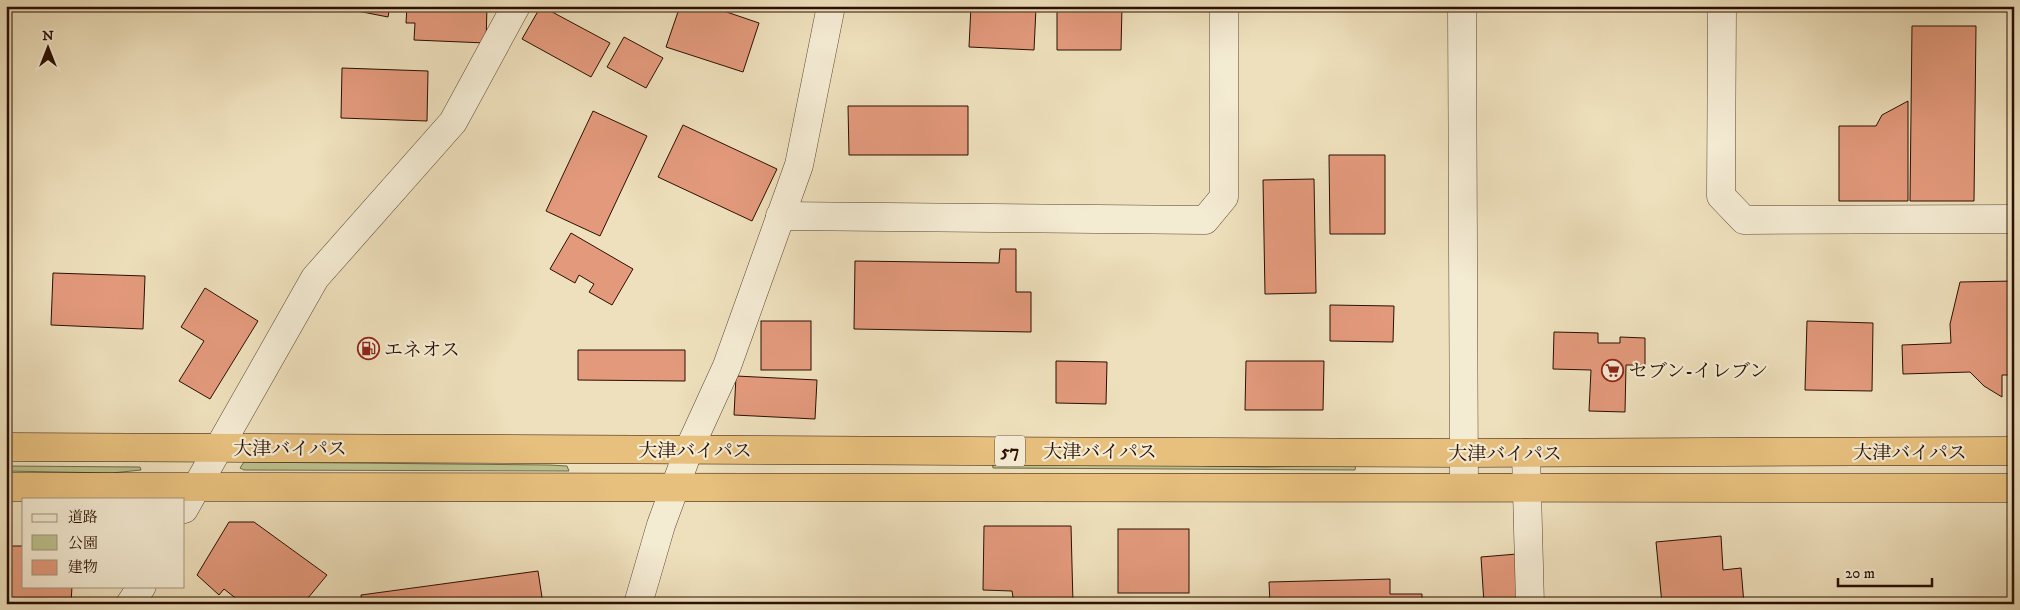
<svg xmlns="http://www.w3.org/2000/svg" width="2020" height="610" font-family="'IM FELL DW Pica','Noto Serif JP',serif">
  <rect width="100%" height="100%" fill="#eee0bc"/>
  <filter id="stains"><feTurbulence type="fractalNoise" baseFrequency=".004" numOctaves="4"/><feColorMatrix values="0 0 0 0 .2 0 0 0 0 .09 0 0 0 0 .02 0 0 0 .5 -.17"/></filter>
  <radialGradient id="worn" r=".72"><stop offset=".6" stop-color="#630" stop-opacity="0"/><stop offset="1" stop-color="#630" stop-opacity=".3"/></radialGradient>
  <g fill="#bbc18e" stroke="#726847">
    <path d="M992 461 1264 467 1356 465 1355 470 993 468Z"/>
    <path d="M244 462 550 465 567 466 569 471 244 470 240 468Z"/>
    <path d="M6 466 140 467 141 470 112 473 6 471Z"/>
  </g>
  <g fill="#e39a7c" stroke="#2a0f00">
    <path d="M332 6H390L388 17Z"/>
    <path d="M407 6H487L486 43 414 40 415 23H406Z"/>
    <path d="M541 6 610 43 591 77 522 39Z"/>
    <path d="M680 6H709L759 23 743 72 666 47Z"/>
    <path d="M971 6 1036 8 1034 50 969 47Z"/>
    <path d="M1057 6 1122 7 1121 50H1057Z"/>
    <path d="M1912 26H1976L1974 201H1910Z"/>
    <path d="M624 37 663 58 646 88 607 67Z"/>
    <path d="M342 68 428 71 427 121 341 118Z"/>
    <path d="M2010 89H2014V141H2009Z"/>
    <path d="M1908 101V201H1839V126H1876L1882 115Z"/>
    <path d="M848 106H968V155H849Z"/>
    <path d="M593 111 647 136 600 236 546 211Z"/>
    <path d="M683 125 777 169 752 221 658 177Z"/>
    <path d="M1329 155H1385V234H1330Z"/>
    <path d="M1314 179 1316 293 1265 294 1263 180Z"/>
    <path d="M571 233 633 269 612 305 589 292 594 284 579 275 575 283 550 269Z"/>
    <path d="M1000 249H1016V292H1031V332L854 329 855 261 999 263Z"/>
    <path d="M53 273 145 276 143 329 51 325Z"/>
    <path d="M2014 281V320H2011L2012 375H2002V397L1984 386 1970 372 1903 374 1902 345 1951 343 1950 324 1960 282Z"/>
    <path d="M205 288 258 321 210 399 179 381 204 341 181 327Z"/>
    <path d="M1330 305 1394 306 1393 342 1330 341Z"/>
    <rect x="761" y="321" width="50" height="49"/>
    <path d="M1807 321 1873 323 1872 391 1805 390Z"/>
    <path d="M1554 332 1598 333V343H1620V337L1645 338V365H1626L1625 412 1589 411 1591 370 1553 369Z"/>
    <path d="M578 350H685V381L578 380Z"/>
    <path d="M1056 361 1107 362 1106 404 1056 403Z"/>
    <path d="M1246 361H1324L1323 410H1245Z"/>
    <path d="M736 376 817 380 815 419 734 415Z"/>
    <path d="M229 522H254L327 575 303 604H243L224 589 219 595 197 575Z"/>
    <path d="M984 526H1071L1073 604H1014L1012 591 983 590Z"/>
    <rect x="1118" y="529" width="71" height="64"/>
    <path d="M1721 536 1723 570 1741 568 1744 604H1662L1656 542Z"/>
    <path d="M6 546H24V586H72L71 604H6Z"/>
    <path d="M1517 554 1521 604H1484L1481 557Z"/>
    <path d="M538 571 543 604H362L361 595Z"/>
    <path d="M1390 579V594H1422V604H1270L1269 582Z"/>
  </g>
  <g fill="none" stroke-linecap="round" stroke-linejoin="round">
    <defs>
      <g id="minor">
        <path d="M1462 6 1464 487"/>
        <path d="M1722 6 1721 196 1744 220 2014 219"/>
        <path d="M780 216 1205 220 1224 197V6"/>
        <path d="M1526 453 1530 604"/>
        <path d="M184 509 315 278 453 122 516 6"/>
        <path d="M130 604 142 586"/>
        <path d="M638 604 661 525 689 449 727 366 799 165 831 6"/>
      </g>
      <g id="highway">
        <path d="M6 447 1464 453 2014 451"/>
        <path d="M6 487 2014 488"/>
      </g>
    </defs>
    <use href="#minor" stroke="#5b432f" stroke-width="29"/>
    <use href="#highway" stroke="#2a0f00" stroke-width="29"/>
    <use href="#minor" stroke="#f4ebd3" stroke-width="28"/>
    <use href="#highway" stroke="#e7c07e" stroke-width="28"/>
  </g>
  <defs>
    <symbol id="fuel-ring" viewBox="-11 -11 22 22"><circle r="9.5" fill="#f4ebd3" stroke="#8f2418" stroke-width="1.5"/><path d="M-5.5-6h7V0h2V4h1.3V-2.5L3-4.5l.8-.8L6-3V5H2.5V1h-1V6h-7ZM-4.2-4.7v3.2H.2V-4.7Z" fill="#8f2418"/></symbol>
    <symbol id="supermarket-ring" viewBox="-11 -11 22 22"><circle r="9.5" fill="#f4ebd3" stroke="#8f2418" stroke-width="1.5"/><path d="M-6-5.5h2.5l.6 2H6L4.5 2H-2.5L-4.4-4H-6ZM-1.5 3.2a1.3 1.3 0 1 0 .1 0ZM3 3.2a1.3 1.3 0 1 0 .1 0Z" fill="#8f2418"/></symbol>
  </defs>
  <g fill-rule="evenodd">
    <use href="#fuel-ring" x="356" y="336" width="25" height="25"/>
    <use href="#supermarket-ring" x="1600" y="358" width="25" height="25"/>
  </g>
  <g text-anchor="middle" stroke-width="4.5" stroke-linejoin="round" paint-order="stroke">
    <rect fill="#f4ebd3" stroke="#67513f" stroke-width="1" x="995" y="435.5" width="30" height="31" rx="4"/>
    <g font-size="18" font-weight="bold" fill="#2a0f00">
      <text x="1010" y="457">57</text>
    </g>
    <g font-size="19" fill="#2a0f00" stroke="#f4ebd3" text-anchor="start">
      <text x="384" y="356">エネオス</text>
      <text x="1629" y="377">セブン-イレブン</text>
    </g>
    <g font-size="19" fill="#2a0f00" stroke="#f4ebd3">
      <text x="290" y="455">大津バイパス</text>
      <text x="695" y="457">大津バイパス</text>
      <text x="1100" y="458">大津バイパス</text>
      <text x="1910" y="459">大津バイパス</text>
      <text x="1505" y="460">大津バイパス</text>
    </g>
  </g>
  <rect width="2020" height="610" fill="none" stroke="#eee0bc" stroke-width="25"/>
  <rect x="8" y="8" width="2005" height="595" fill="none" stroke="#2a0f00" stroke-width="2.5"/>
  <rect x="12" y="12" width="1995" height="585" fill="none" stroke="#2a0f00"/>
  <rect x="22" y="498" width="162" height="90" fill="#f4ebd3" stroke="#a3937f"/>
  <rect x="32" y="514" width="25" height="8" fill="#f4ebd3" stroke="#a3937f"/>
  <text x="68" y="522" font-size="15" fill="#2a0f00">道路</text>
  <rect x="32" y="535" width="25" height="15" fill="#bbc18e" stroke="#a3937f"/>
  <text x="68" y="548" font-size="15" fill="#2a0f00">公園</text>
  <rect x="32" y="560" width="25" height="15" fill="#e39a7c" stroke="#a3937f"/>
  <text x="68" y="572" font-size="15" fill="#2a0f00">建物</text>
  <g transform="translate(48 48)" stroke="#f4ebd3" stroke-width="4" paint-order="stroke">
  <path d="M0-4L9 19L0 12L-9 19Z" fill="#2a0f00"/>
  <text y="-8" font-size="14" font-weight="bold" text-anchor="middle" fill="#2a0f00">N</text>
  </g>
  <path d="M1838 578v8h94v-8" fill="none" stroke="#2a0f00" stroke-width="2.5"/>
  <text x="1845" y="578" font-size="15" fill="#2a0f00" stroke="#f4ebd3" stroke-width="4" paint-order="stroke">20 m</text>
  <rect width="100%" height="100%" filter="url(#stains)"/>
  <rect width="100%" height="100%" fill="url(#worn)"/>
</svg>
